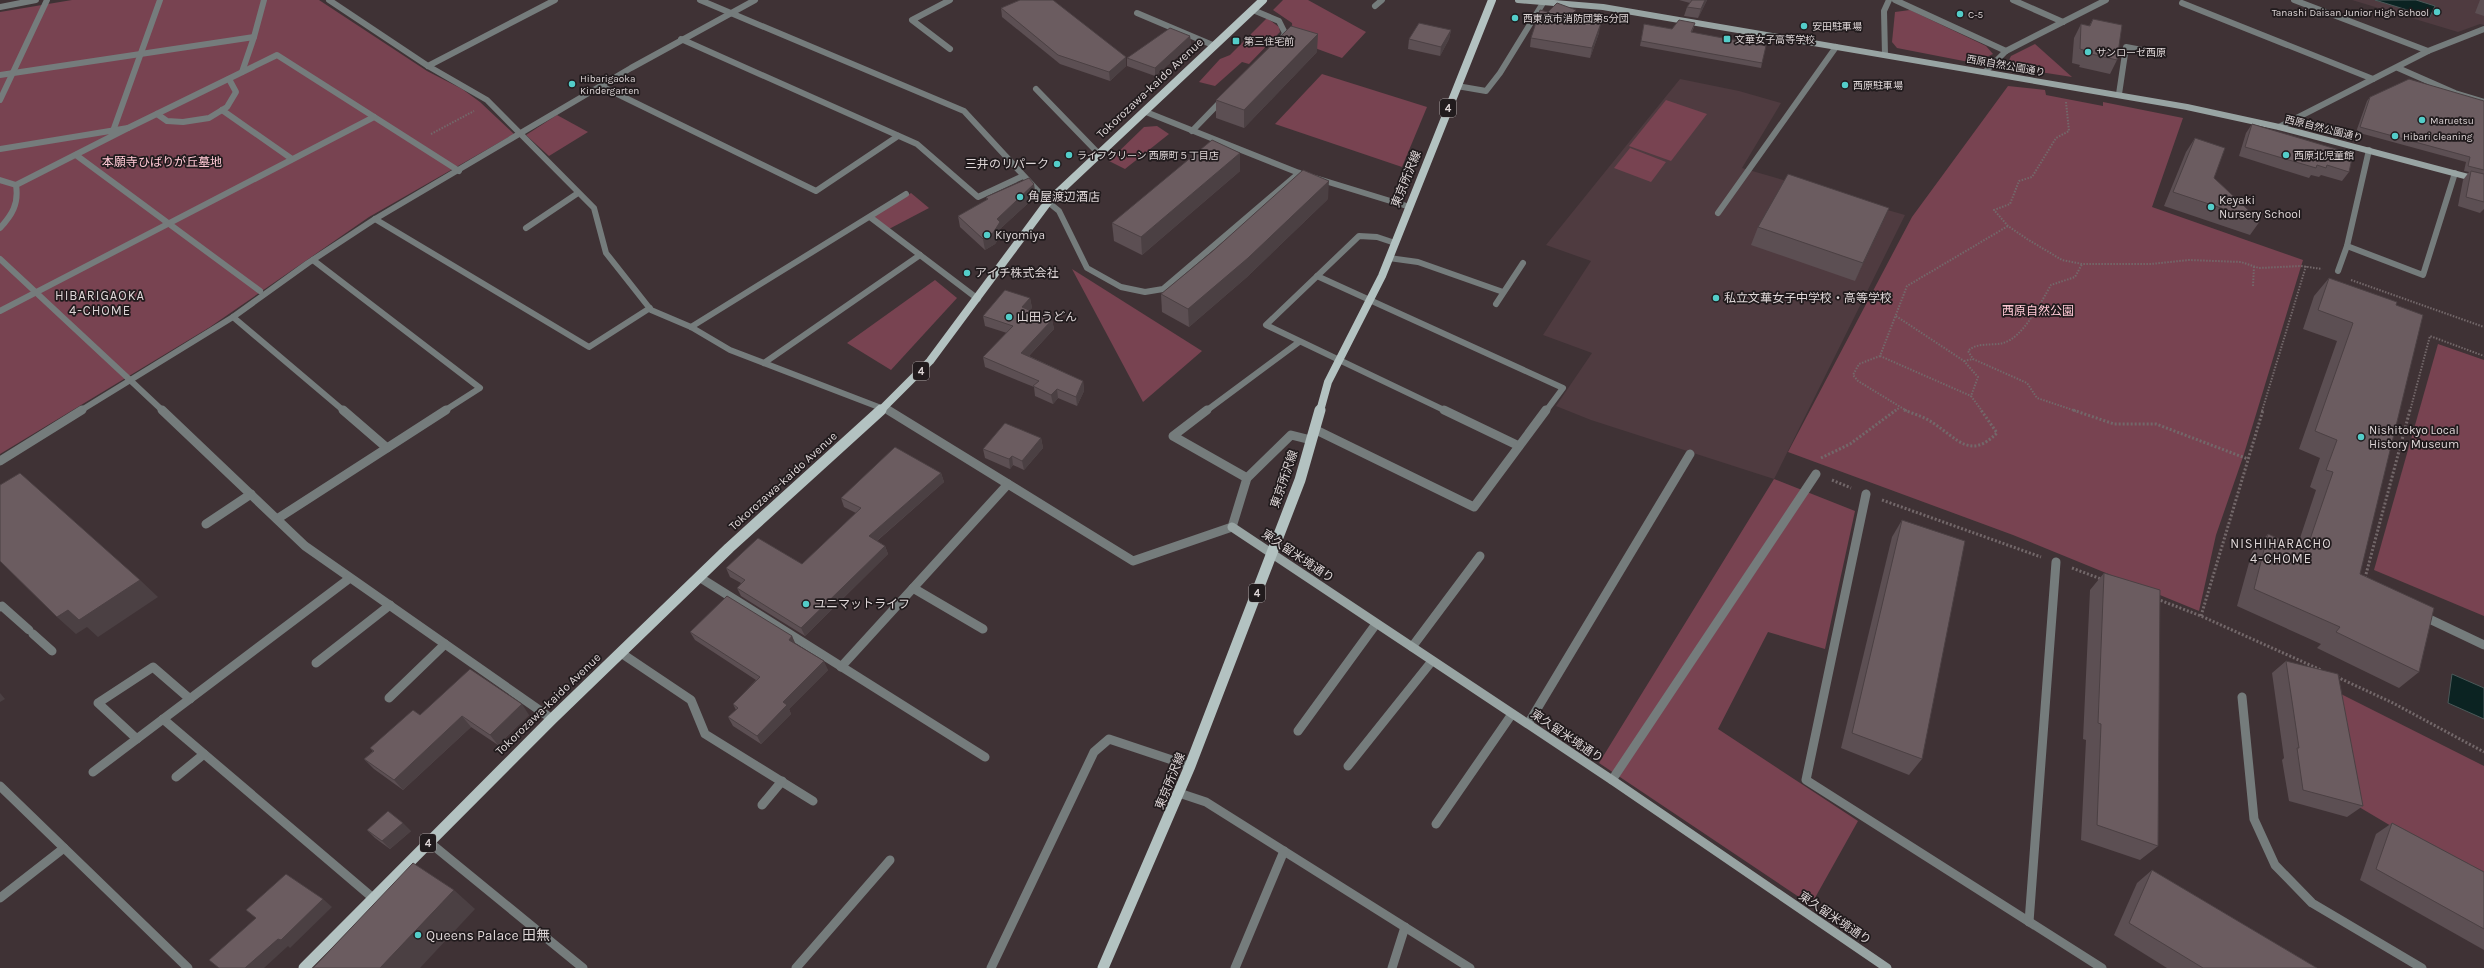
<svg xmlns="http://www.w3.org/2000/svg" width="2484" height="968" font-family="Karla,'Noto Sans JP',sans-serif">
  <rect width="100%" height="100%" fill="#3f3235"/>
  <g fill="#4f3b40">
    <path d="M2352 0H2484V25L2480 24 2458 32Z"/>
    <path d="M1680 79 1739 91 1781 103 1742 168 1905 215 1774 479 1591 420 1556 406 1592 353 1543 335 1591 261 1546 245Z"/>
  </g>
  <g fill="#784351">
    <path d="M72 0H319L427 71 462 89 480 102 514 134 369 217 210 327 0 454V12Z"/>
    <path d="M1283 0H1308L1366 32 1342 58 1293 40 1292 23 1273 10Z"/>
    <path d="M1910 10 1986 46 1993 54 1974 63 1897 48 1892 42 1895 12Z"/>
    <path d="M1267 18 1279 27 1280 32 1249 64 1242 62 1215 86 1199 82 1220 59 1230 55Z"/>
    <path d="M2035 44 2072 77 2015 68 2009 60 2011 56Z"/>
    <path d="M1322 74 1427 107 1402 167 1275 124Z"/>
    <path d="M2008 86 2045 90 2046 95 2103 106V102L2183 118 2152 207 2303 260 2243 457 2216 535 2199 611 2013 535 1788 452 1912 217Z"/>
    <path d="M1666 100 1707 114 1671 161 1629 146Z"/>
    <path d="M557 115 588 132 549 156 526 135Z"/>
    <path d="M1157 126 1169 134 1125 169 1109 161 1144 127Z"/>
    <path d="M1630 148 1666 162 1651 182 1614 168Z"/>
    <path d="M911 193 929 208 889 229 873 217Z"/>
    <path d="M1072 269 1202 351 1143 402Z"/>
    <path d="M935 280 957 298 891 370 847 343Z"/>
    <path d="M2438 344 2484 360V616L2374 570Z"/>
    <path d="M1774 479 1855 511 1825 649 1768 632 1718 729 1858 821 1811 905 1599 763Z"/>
    <path d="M2331 689 2484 766V881L2354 804Z"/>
  </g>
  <g fill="#0b2322" stroke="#4b5959">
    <path d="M2375 0H2416L2435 6 2430 17Z"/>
    <path d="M2452 674 2484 688V719L2448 703Z"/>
  </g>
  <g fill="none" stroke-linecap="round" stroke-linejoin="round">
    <g stroke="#73686a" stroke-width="2" stroke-dasharray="1.5 1.5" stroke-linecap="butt">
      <path d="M2066 102 2069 131 2056 138 2032 177 2019 181 2010 204 1994 210 2008 226 2027 239 2062 260 2082 264H2151L2189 260 2241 262 2259 268 2301 266 2322 269"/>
      <path d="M431 134 474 111"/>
      <path d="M2351 280 2484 327"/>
      <path d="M2253 286 2254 266"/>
      <path d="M1896 316 1964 361 1978 377 1971 396 1982 411"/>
      <path d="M1880 356 1971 396"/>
      <path d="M1964 361 1973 359"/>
      <path d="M1895 411 1899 408"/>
      <path d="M1907 411 1858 381 1853 375 1859 364 1880 356 1907 286 2008 226"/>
      <path d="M2076 411 2037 398 2027 383 1973 359 1968 351C1977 342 1991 346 2003 343 2023 338 2041 302 2051 285L2075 277 2082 264"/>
      <path d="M2262 411 2306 266"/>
      <path d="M2410 411 2430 336 2484 356"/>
    </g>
    <g stroke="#73686a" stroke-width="3" stroke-dasharray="2 2" stroke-linecap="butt">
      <path d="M1904 410C1914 414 1925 417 1933 423 1958 439 1970 460 1997 433L1981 410"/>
      <path d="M2073 410 2114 424H2156L2248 459"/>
      <path d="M1821 458 1850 444 1896 410"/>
      <path d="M1832 480 1851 488"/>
      <path d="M1882 500 2041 557"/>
      <path d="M2072 568 2101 579"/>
      <path d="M2365 578 2410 410"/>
      <path d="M2157 599 2201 616 2321 670"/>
      <path d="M2201 616 2263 410"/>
      <path d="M2337 677 2393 703 2484 752"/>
    </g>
    <g stroke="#757c7c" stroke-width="6">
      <path d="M950 0 912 20 950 49"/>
      <path d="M1253 10 1279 21 1285 33 1281 41"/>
      <path d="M254 37 264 0"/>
      <path d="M2398 68 2455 93 2484 102"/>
      <path d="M0 75 254 37 242 72"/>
      <path d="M2119 94 2126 47 2142 50"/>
      <path d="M0 100 47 0"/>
      <path d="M222 110 292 159"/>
      <path d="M157 114 167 121 183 122 209 118 227 107 236 92 229 79"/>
      <path d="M128 128 277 55 459 171"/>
      <path d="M113 131 160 0"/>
      <path d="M1192 131 1223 99"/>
      <path d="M0 149 128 128 16 185"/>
      <path d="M76 155 260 291"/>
      <path d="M0 180 16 185C19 204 12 215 0 228"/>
      <path d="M1048 202 1059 211 1087 268 1121 287 1145 292 1163 289 1299 173"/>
      <path d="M1718 213 1836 47"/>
      <path d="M0 259 130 380"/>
      <path d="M0 311 374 117"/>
    </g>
    <path stroke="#757c7c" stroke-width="9" d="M2423 616 2484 645"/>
    <g stroke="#757c7c" stroke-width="6">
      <path d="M329 0 428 66 487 100 594 208 606 253 651 310 691 327 730 350 889 411"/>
      <path d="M700 0 964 111 1048 202"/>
      <path d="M1895 0 2006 51"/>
      <path d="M2013 0 2063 22"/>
      <path d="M2294 0 2428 51"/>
      <path d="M2182 3 2373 79"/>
      <path d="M1375 6 1382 0"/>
      <path d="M0 7 36 0"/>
      <path d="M1137 13 1215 46"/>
      <path d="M681 39 917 144 978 197 1023 176"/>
      <path d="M1885 55 1884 11 1889 0"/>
      <path d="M428 66 555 0"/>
      <path d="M1985 72 2006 51 2106 0"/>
      <path d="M601 86 816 191 898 136"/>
      <path d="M1457 86 1486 91 1500 73 1543 3"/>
      <path d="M1036 89 1100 155"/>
      <path d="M1146 112 1299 173 1410 207"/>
      <path d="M2279 127 2428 51 2484 29"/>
      <path d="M870 217 978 299"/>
      <path d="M375 219 589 347 650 308"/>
      <path d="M526 228 578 193"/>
      <path d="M1395 243 1377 237 1359 236 1266 325 1446 411"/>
      <path d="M2347 246 2423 275 2455 173"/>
      <path d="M1389 258 1418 262 1503 292"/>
      <path d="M313 260 480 388 444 411"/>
      <path d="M2338 271 2347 246 2369 150"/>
      <path d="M1317 276 1563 388 1546 411"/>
      <path d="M1496 304 1523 263"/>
      <path d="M233 317 344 411"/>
      <path d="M691 327 906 194"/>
      <path d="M764 363 920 255"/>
      <path d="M130 380 163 411"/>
      <path d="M80 411 233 317 308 263 375 219 631 68 755 0"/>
      <path d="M1206 411 1299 342"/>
    </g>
    <g stroke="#757c7c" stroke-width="9">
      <path d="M162 410 305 546 552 719"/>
      <path d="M343 410 387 448"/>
      <path d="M888 410 1133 561 1232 527 1247 478 1291 435 1311 440"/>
      <path d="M1207 410 1173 436 1247 478"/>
      <path d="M1444 410 1519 446"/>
      <path d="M1314 429 1474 507 1546 410"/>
      <path d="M0 461 82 410"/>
      <path d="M1866 494 1806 780 2102 968"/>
      <path d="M277 519 446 410"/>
      <path d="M206 524 251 494"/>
      <path d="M699 577 985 757"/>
      <path d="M913 588 983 629"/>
      <path d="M0 607 2 606 29 630"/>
      <path d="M33 634 52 651"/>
      <path d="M1412 647 1480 556"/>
      <path d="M621 653 691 700 705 734 813 801"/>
      <path d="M316 663 390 605"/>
      <path d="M841 667 1008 484"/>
      <path d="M2242 697 2254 819 2275 865 2312 903 2422 968"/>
      <path d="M389 698 445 644"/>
      <path d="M163 719 373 898"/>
      <path d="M1528 724 1690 454"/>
      <path d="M1298 731 1376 624"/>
      <path d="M137 739 98 703 153 667 190 699"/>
      <path d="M1348 766 1432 661"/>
      <path d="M93 772 350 578"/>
      <path d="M176 777 204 754"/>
      <path d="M1612 780 1816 474"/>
      <path d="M0 786 188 968"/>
      <path d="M1179 793 1206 802 1470 968"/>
      <path d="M762 805 782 781"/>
      <path d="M1436 824 1512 714"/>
      <path d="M429 842 583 968"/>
      <path d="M0 898 64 848"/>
      <path d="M2029 922 2056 562"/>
      <path d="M796 968 890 860"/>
      <path d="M991 968 1094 752 1109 739 1190 766"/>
      <path d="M1235 968 1284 851"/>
      <path d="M1392 968 1405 927"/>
    </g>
    <path stroke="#98a4a3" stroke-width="6" d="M1518 0 1603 7 2187 107 2279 127 2484 181"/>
    <path stroke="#98a4a3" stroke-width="9" d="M1232 527 1612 780 1887 968"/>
    <g stroke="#b3c2c1" stroke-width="8">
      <path d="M880 411 930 361 1048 202 1263 0"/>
      <path d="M1320 411 1328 382 1382 276 1492 0"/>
    </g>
    <g stroke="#b3c2c1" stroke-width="11">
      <path d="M304 968 552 719 729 548 881 410"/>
      <path d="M1103 968 1190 766 1300 480 1320 410"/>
    </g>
  </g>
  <g fill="#5c4f53">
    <path d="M1679 0H1707L1698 18 1684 16 1687 7 1690 3Z"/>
    <path d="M2480 0H2484V16L2475 13Z"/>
    <path d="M1001 8 1126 57V66L1110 81 1060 64 1002 17Z"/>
    <path d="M1574 18 1599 33 1590 58 1530 47 1531 38Z"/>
    <path d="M2093 19 2117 60 2110 74 2079 67 2080 65 2072 63 2074 38 2081 24 2089 26Z"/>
    <path d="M1644 24 1672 29 1694 27 1692 32 1762 63 1761 68 1640 46Z"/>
    <path d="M1451 30 1449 39 1440 56 1408 49 1409 39Z"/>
    <path d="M1190 36 1191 45 1155 76 1127 66V58Z"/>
    <path d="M1317 52 1244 128 1216 118V100Z"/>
    <path d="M2370 97 2484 101V209L2480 213 2458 206 2463 180 2469 172 2464 171 2466 162 2356 132 2367 101Z"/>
    <path d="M2252 124 2349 172 2342 181 2321 175 2319 177 2311 175 2309 178 2239 156 2246 133Z"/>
    <path d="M2195 138 2214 178 2260 221 2250 235 2164 206 2186 152Z"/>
    <path d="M1240 153V171L1142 255 1114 241 1112 223Z"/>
    <path d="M1036 196 1001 228 1002 234 995 244 985 250 960 227 958 216 987 200 986 197Z"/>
    <path d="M1328 199 1247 277 1189 327 1162 312 1161 294Z"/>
    <path d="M1889 208 1855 281 1751 245 1758 227Z"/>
    <path d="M2329 278 2396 305 2360 574 2419 672 2399 688 2317 648 2321 644 2237 606 2252 552 2268 534 2297 547 2316 490 2310 487 2320 458 2299 449 2337 341 2303 329 2314 296Z"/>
    <path d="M1030 298 1032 308 1029 310 1052 320 1054 329 1029 356 1083 381 1084 391 1077 406 1058 398 1053 404 1035 396 1034 387 985 367 983 357 1007 333 985 326 983 316Z"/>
    <path d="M1041 438 1043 448 1024 470 1013 465 1010 469 985 458 983 449Z"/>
    <path d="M941 473 944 482 877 541 885 546 888 554 805 636 741 596 737 588 741 583 730 577 726 568 802 564 856 513 844 507 841 498Z"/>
    <path d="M1902 520 1922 759 1909 775 1841 748 1892 537Z"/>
    <path d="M2104 573 2158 846 2140 860 2081 840 2086 740 2083 739 2090 590Z"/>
    <path d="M690 632 792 636 795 644 828 670 789 709 791 714 761 744 733 726 728 717 736 710 733 704 756 680 695 640Z"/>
    <path d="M2286 661 2363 806 2347 817 2289 801 2282 760 2284 758 2272 673Z"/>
    <path d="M420 715H529L498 745 471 727 403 790 374 769 364 759 373 751 370 748Z"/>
    <path d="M2392 823 2484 872V950L2360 880 2376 834Z"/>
    <path d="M367 830 411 831 390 849 375 838Z"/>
    <path d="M2152 870 2317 968H2167L2114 935 2137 883Z"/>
  </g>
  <g fill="#4b4043">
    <path d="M1705 0H1707L1698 18 1701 9Z"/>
    <path d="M1576 10 1574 19 1569 17Z"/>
    <path d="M1601 23 1599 33 1590 58 1592 48Z"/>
    <path d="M1451 30 1449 39 1440 56 1441 47Z"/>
    <path d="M1318 34 1317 52 1244 128V110Z"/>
    <path d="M1190 36 1191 45 1155 76V68Z"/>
    <path d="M1126 57V66L1110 81 1109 72Z"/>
    <path d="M1240 153V171L1142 255 1141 237Z"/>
    <path d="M1329 181 1328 199 1247 277 1189 327 1188 309Z"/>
    <path d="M1034 184 1036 196 1001 228 1002 234 995 244 985 250 983 239 997 219Z"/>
    <path d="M1889 208 1881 226 1855 281 1863 263Z"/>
    <path d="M1030 298 1032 308 1024 317 1022 307Z"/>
    <path d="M1052 320 1054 329 1023 362 1021 353Z"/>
    <path d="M1083 381 1084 391 1077 406 1076 397Z"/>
    <path d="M1057 389 1058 398 1053 404 1051 395Z"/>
    <path d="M1041 438 1043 448 1024 470 1022 461Z"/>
    <path d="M1012 456 1013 465 1010 469 1009 459Z"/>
    <path d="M941 473 944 482 872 545 869 536Z"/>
    <path d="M885 546 888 554 805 636 801 628Z"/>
    <path d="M140 580 158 597 98 637 87 627 76 634 57 617 68 610Z"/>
    <path d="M792 636 796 645 789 640Z"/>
    <path d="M824 661 828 670 789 709 791 714 761 744 757 736 783 702Z"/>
    <path d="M0 693 5 699 0 702Z"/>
    <path d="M522 704 529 715 498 745 490 735Z"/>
    <path d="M462 716 471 727 403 790 394 780Z"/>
    <path d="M403 823 411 831 390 849 382 841Z"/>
    <path d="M454 890 475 909 420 968H380Z"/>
    <path d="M323 899 332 907 290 948 288 946 264 968H245Z"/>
  </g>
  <g fill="#6b5c60" stroke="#4b4043">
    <path d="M1020 0H1053L1126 57 1109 72 1058 55 1001 8Z"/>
    <path d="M1692 0H1705L1701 9 1687 7Z"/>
    <path d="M1557 3 1576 10 1569 17 1601 23 1592 48 1531 38 1540 10 1548 12Z"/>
    <path d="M2093 19 2122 25 2117 60 2087 53V51L2080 49 2081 24 2090 26Z"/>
    <path d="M1679 20 1695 23 1691 32 1766 46 1762 63 1641 41 1644 24 1672 29Z"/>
    <path d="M1419 23 1451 30 1441 47 1409 39Z"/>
    <path d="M1291 26 1318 34 1244 110 1216 100Z"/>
    <path d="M1170 28 1190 36 1155 68 1127 58Z"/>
    <path d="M2409 79 2484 101V170L2468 166 2470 157 2360 127 2370 97Z"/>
    <path d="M2252 124 2353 154 2349 172 2327 165 2326 168 2317 165 2316 168 2245 147Z"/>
    <path d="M2195 138 2225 148 2214 178 2260 221 2173 192Z"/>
    <path d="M1212 140 1240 153 1141 237 1112 223Z"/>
    <path d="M1303 170 1329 181 1248 258 1188 309 1161 294 1214 250Z"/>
    <path d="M2471 171 2484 174V202L2466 197Z"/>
    <path d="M1788 174 1889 208 1863 263 1758 227Z"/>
    <path d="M1029 178 1034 184 997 219 1000 222 993 233 983 239 958 216 988 199 986 197Z"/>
    <path d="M2329 278 2397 302 2396 305 2423 315 2360 574 2434 608 2419 672 2336 632 2340 627 2254 589 2268 534 2306 551 2333 472 2326 470 2337 440 2315 431 2353 323 2318 310Z"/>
    <path d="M1005 290 1030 298 1022 307 1052 320 1021 353 1083 381 1076 397 1057 389 1051 395 1033 386 1039 381 983 357 1013 326 983 316Z"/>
    <path d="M1005 423 1041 438 1022 461 1012 456 1009 459 983 449Z"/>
    <path d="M895 447 941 473 869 536 885 546 801 628 737 588 745 580 726 568 758 538 802 564 861 508 841 498Z"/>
    <path d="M20 473 140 580 79 620 68 610 57 617 0 561V485Z"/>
    <path d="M1902 520 1965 541 1922 759 1852 733Z"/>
    <path d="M2104 573 2160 590 2158 846 2097 825 2101 724 2098 723Z"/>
    <path d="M727 596 792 636 789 640 824 661 783 702 787 705 757 736 728 717 738 708 733 704 760 677 690 632Z"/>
    <path d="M2286 661 2338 674 2363 806 2303 790 2297 748H2299Z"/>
    <path d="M470 669 522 704 490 735 462 716 394 780 364 759 374 751 370 748 413 710 420 715Z"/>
    <path d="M388 811 403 823 382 841 367 830Z"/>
    <path d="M2392 823 2484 872V929L2376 869Z"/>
    <path d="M413 863 454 890 380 968H313Z"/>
    <path d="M2152 870 2317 968H2203L2129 923Z"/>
    <path d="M286 874 323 899 281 940 278 939 245 968H219L209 960 256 918 246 910Z"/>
  </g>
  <g fill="#53cdc9" stroke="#211b1d" stroke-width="1.5">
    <circle cx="2437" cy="12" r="4"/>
    <circle cx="1960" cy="14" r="4"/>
    <circle cx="1515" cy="18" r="4"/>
    <circle cx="1804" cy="26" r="4"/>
    <rect x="1723" y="35" width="8" height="8" rx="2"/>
    <rect x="1232" y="37" width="8" height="8" rx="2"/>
    <circle cx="2088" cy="52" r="4"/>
    <circle cx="572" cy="84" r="4"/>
    <circle cx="1845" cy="85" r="4"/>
    <circle cx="2422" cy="120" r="4"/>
    <circle cx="2395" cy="136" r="4"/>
    <circle cx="1069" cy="155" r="4"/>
    <circle cx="2286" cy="155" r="4"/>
    <circle cx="1057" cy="164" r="4"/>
    <circle cx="1020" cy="197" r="4"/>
    <circle cx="2211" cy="207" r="4"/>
    <circle cx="987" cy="235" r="4"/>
    <circle cx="967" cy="273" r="4"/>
    <circle cx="1716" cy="298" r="4"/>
    <circle cx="1009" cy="317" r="4"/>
    <circle cx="2361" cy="437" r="4"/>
    <circle cx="806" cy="604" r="4"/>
    <circle cx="418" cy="935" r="4"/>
  </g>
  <g text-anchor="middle" stroke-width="3.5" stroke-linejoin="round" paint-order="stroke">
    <g font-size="10" fill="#dfd7d8" stroke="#211b1d" text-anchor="start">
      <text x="2429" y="16" text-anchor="end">Tanashi Daisan Junior High School</text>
      <text x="1968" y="18">C-5</text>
      <text x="1523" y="22">西東京市消防団第5分団</text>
      <text x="1812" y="30">安田駐車場</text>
      <text x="1735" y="43">文華女子高等学校</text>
      <text x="1244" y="45">第三住宅前</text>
      <text x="2096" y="56">サンローゼ西原</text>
      <text x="580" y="82">Hibarigaoka<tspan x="580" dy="12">Kindergarten</tspan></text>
      <text x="1853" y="89">西原駐車場</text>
      <text x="2430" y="124">Maruetsu</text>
      <text x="2403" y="140">Hibari cleaning</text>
      <text x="1077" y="159">ライフクリーン 西原町５丁目店</text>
      <text x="2294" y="159">西原北児童館</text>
    </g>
    <g font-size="10" fill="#dfd7d8" stroke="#211b1d">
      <text transform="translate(2006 65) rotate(10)" y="4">西原自然公園通り</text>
      <text transform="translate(2324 128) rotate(14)" y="4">西原自然公園通り</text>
    </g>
    <g fill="#211b1d" stroke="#a69fa0" stroke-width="1">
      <rect x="1440" y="99" width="16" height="18" rx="3"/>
      <rect x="913" y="362" width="16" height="18" rx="3"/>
      <rect x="1249" y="584" width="16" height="18" rx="3"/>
      <rect x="420" y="834" width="16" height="18" rx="3"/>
    </g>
    <g font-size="11" font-weight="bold" fill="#dfd7d8">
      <text x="1448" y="112">4</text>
      <text x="921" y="375">4</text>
      <text x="1257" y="597">4</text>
      <text x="428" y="847">4</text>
    </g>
    <g font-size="12" fill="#dfd7d8" stroke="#211b1d">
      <text transform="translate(1150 88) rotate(-43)" y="4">Tokorozawa-kaido Avenue</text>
      <text transform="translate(1406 179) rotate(-68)" y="4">東京所沢線</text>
      <text transform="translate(1284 479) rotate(-71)" y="4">東京所沢線</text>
      <text transform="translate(783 481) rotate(-42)" y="4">Tokorozawa-kaido Avenue</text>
      <text transform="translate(1298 556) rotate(34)" y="4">東久留米境通り</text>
      <text transform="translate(548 704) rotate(-44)" y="4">Tokorozawa-kaido Avenue</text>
      <text transform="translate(1567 736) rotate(34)" y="4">東久留米境通り</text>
      <text transform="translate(1170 781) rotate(-68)" y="4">東京所沢線</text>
      <text transform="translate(1835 918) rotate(34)" y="4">東久留米境通り</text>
    </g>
    <g font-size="12" fill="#ffc9d5" stroke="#211b1d">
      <text x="162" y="166">本願寺ひばりが丘墓地</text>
      <text x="2038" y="315">西原自然公園</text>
    </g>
    <g font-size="12" fill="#dfd7d8" stroke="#211b1d" text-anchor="start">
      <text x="1049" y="168" text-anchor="end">三井のリパーク</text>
      <text x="1028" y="201">角屋渡辺酒店</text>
      <text x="2219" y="204">Keyaki<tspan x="2219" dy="14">Nursery School</tspan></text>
      <text x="995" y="239">Kiyomiya</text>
      <text x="975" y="277">アイチ株式会社</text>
      <text x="1724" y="302">私立文華女子中学校・高等学校</text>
      <text x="1017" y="321">山田うどん</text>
      <text x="2369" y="434">Nishitokyo Local<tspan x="2369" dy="14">History Museum</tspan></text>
      <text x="814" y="608">ユニマットライフ</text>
    </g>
    <g font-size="13" letter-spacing="1" fill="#dfd7d8" stroke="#211b1d">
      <text x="100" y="300">HIBARIGAOKA<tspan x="100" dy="15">4-CHOME</tspan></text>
      <text x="2281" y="548">NISHIHARACHO<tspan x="2281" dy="15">4-CHOME</tspan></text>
    </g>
    <g font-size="14" fill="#dfd7d8" stroke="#211b1d" text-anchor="start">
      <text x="426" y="940">Queens Palace 田無</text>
    </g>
  </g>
</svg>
